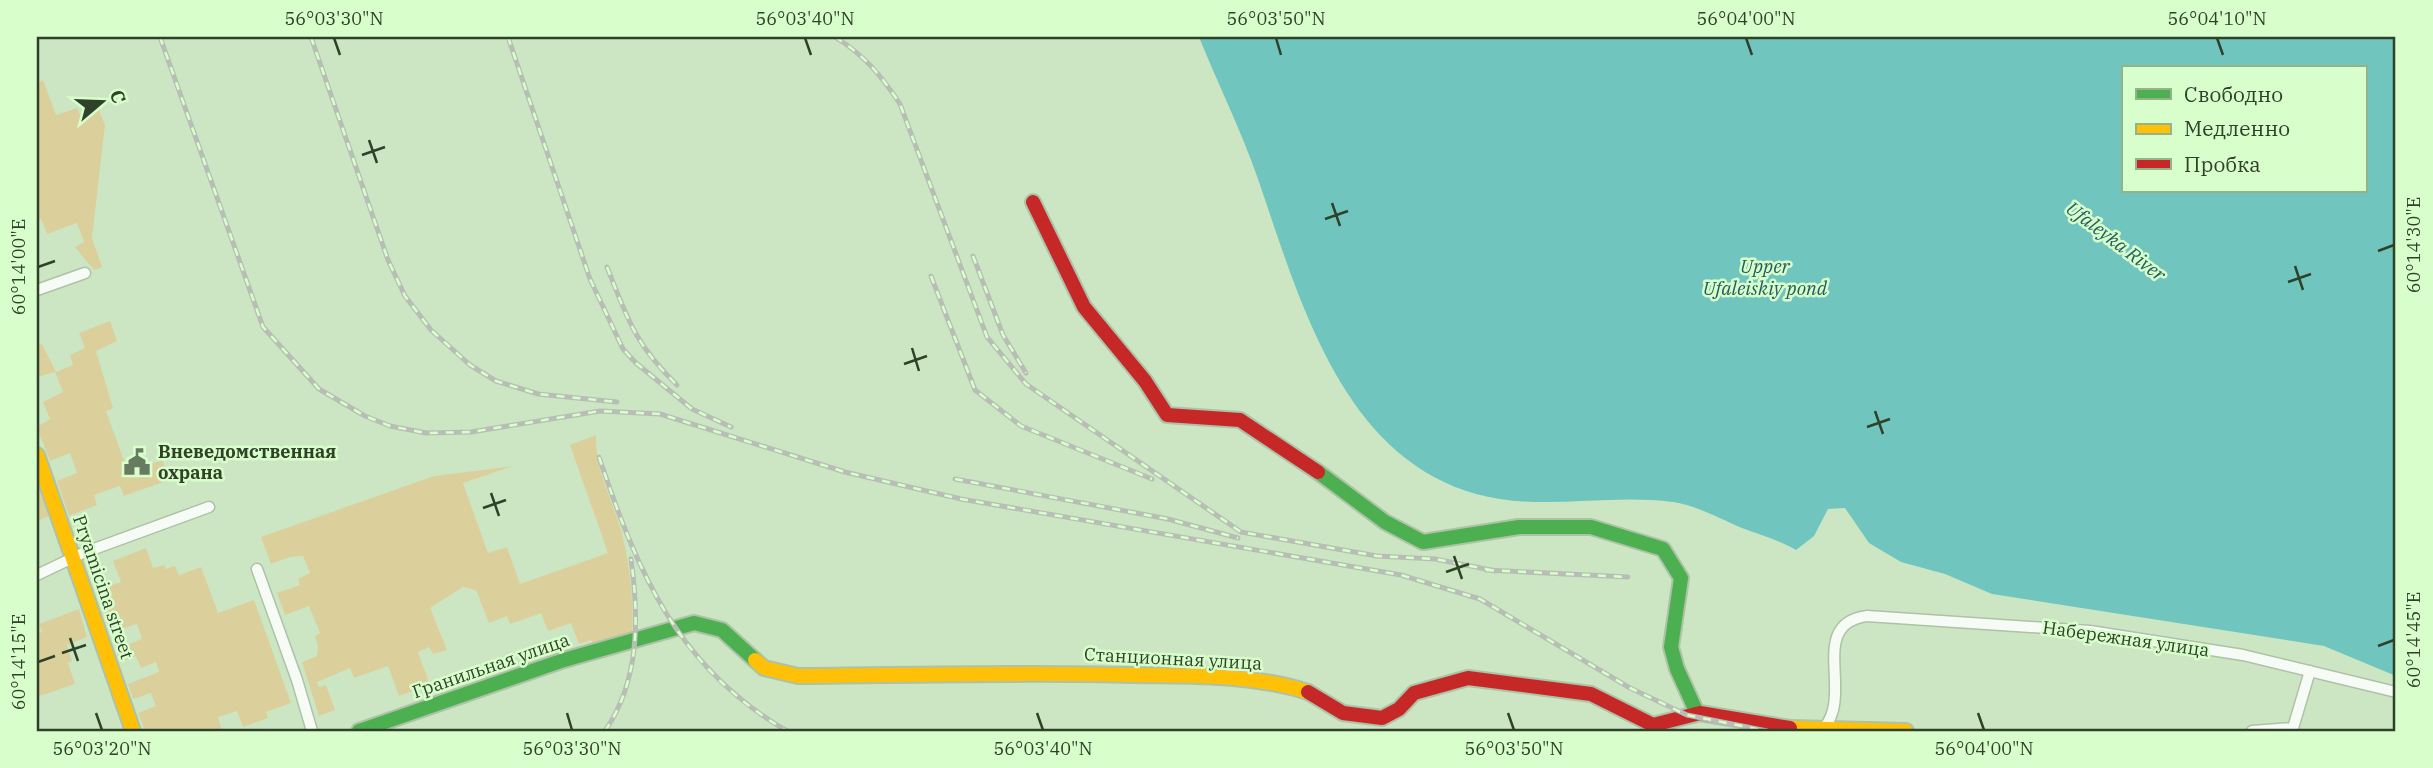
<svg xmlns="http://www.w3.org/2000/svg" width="2433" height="768" font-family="'IBM Plex Serif',serif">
  <rect width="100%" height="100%" fill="#cce6c3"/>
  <g fill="#dbd09c">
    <path d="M43 80 56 115 77 108 80 114 98 107 105 125 92 238 102 267 94 270 75 247 84 242 77 223 47 234 41 219 37 220V83Z"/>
    <path d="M110 321 117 341 96 351 113 408 106 411 128 472 162 460 169 480 124 496 120 486 94 495 97 505 69 516 57 481 77 473 70 453 50 461 37 427 50 419 43 402 63 392 55 372 37 377V346L42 344 56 372 73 365 70 355 85 348 79 333Z"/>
    <path d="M596 435C595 471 613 500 622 534 630 567 634 601 632 635L595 645 591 640 579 644 571 623 548 631 541 613 510 624 507 616 489 623 476 590 463 587 430 608 447 650 433 654 429 647 418 652 430 685 399 696 388 666 354 678 350 668 317 682 319 687 326 685 335 710 319 716 302 662 317 656 318 647 315 636 320 633 309 606 285 615 277 593 300 585 298 579 310 573 303 556 290 557 271 564 261 537 434 476 513 466 463 483 488 553 507 547 520 584 608 553 570 445Z"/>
    <path d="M37 473 63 543 59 545 49 516 37 521Z"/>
    <path d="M146 548 153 568 164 565 166 569 175 566 179 575 201 567 218 613 254 600 291 703 266 712 268 718 243 727 237 711 218 717 222 731H145L138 713 156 706 151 693 133 699 128 684 159 672 156 662 141 668 136 656 120 662 116 649 142 639 137 624 112 632 97 590 121 582 113 561Z"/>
    <path d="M79 609 87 637 67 645 72 661 68 663 75 684 37 697V634L42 632 39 624Z"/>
  </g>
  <path fill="#70c6bf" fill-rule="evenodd" d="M1199 37H2396V676L2324 646 1992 594 1945 574 1901 562 1869 543 1845 508 1828 509 1814 536 1796 550C1779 540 1760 535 1742 528 1721 519 1695 505 1673 502 1626 496 1581 503 1535 502 1354 499 1306 319 1258 179 1241 130 1218 84 1199 37ZM2123 68H2365V191H2123Z"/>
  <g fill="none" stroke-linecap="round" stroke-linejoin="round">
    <defs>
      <g id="street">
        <path d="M37 290 85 273"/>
        <path d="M257 569 297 680 312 731"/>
        <path d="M37 575 83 553 209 507"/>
        <path d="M1824 728C1854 693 1807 624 1867 616L2090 631 2243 655 2396 692"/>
        <path d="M2252 731 2293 728 2310 671"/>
      </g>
      <g id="fast">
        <path d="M1318 472 1385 522 1423 542 1519 527H1591L1663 549 1681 578 1671 647 1677 669 1697 713"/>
        <path d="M359 731 564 660 694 623 722 630 755 660"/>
      </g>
      <g id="slow">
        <path d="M37 455 133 731"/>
        <path d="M755 660 764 668 798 676C910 675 1022 672 1134 675 1192 676 1252 674 1308 692"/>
        <path d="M1790 728 1906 731"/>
      </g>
      <g id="jam">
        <path d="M1033 202 1084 307 1145 381 1167 415 1240 420 1318 472"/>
        <path d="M1308 692 1343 713 1382 718 1399 709 1414 693 1468 678 1591 694 1653 725 1700 713 1790 728"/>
      </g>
    </defs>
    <use href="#street" stroke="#adc2a6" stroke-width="13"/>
    <use href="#fast" stroke="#adc2a6" stroke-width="18"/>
    <use href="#slow" stroke="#adc2a6" stroke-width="18"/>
    <use href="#jam" stroke="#adc2a6" stroke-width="18"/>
    <use href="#street" stroke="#f7fbf6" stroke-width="10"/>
    <use href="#fast" stroke="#4caf50" stroke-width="14"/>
    <use href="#slow" stroke="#ffc107" stroke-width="14"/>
    <use href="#jam" stroke="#c62828" stroke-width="14"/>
    <defs>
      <g id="rail">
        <path d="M160 37 263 327 319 389 365 416 390 426 426 433 471 432 600 411 660 414 845 472 961 499 1401 575 1480 599 1630 688 1687 715 1767 731"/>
        <path d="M311 37 388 260 405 296 431 330 470 365 496 381 538 394 617 402"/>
        <path d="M508 37 590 279 623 349 636 363 692 409 731 427"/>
        <path d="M835 37C864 55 881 75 900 104L987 337 1026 384 1241 532 1377 556 1435 559 1496 571"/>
        <path d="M973 256 1003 335 1026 373"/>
        <path d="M607 267C628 320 635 344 677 385"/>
        <path d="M931 276 975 390 1021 426 1152 479"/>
        <path d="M599 457C638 573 677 667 787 731"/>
        <path d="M955 479 1168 519 1238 538"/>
        <path d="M1486 570 1628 577"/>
        <path d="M605 731C640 680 639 618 631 559"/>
      </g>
    </defs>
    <use href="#rail" stroke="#b8beb5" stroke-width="5"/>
    <use href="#rail" stroke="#d8ffcb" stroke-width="2.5" stroke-dasharray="8" stroke-linecap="butt"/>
  </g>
  <path fill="none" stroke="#2f4229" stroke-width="2.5" d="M334 38 340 55M805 38 811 55M1276 38 1281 55M1746 38 1752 55M2217 38 2223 55M369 140 377 163M362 155 385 147M1332 203 1340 226M1325 219 1348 211M2378 251 2394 245M2295 266 2303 290M38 267 55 261M2288 282 2311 274M912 348 919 371M904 364 927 356M1875 411 1883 434M1867 427 1890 419M491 493 499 516M483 508 506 500M1454 556 1462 579M1446 572 1469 564M70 638 78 661M2378 646 2394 640M62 653 86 645M38 662 55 656M96 713 102 730M567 713 572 730M1037 713 1043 730M1508 713 1514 730M1978 713 1984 730"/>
  <defs>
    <symbol id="civic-bare" viewBox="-9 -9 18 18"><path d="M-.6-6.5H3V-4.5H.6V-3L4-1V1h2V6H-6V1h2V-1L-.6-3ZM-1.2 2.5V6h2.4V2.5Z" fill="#667b5f" stroke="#d8ffcb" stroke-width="2.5" paint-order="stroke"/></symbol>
  </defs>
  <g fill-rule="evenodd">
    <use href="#civic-bare" x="118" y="443" width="38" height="38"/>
  </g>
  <g text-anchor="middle" stroke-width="5" stroke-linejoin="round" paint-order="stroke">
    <g font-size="18" font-weight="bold" fill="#2f4229" stroke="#d8ffcb" text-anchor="start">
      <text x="158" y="458">Вневедомственная<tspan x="158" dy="21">охрана</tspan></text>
    </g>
    <g font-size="18" fill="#2f4229" stroke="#d8ffcb">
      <text transform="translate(103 587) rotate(71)" y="6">Pryamicina street</text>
      <text transform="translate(2126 639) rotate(8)" y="6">Набережная улица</text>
      <text transform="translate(1173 659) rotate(3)" y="6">Станционная улица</text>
      <text transform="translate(491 666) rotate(-19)" y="6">Гранильная улица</text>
    </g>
    <g font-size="19" font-style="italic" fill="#215e60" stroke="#d8ffcb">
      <text transform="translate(2116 241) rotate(37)" y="7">Ufaleyka River</text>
      <text x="1765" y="273">Upper<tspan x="1765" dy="22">Ufaleiskiy pond</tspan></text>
    </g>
  </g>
  <rect width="2433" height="768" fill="none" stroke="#d8ffcb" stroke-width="77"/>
  <rect x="2122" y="66" width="245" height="126" fill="#d8ffcb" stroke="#94b38a" stroke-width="2"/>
  <rect x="2136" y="89" width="35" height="10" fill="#4caf50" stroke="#94b38a" stroke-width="2"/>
  <text x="2184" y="102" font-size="21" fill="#2f4229">Свободно</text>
  <rect x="2136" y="124" width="35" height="10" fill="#ffc107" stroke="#94b38a" stroke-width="2"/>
  <text x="2184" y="136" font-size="21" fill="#2f4229">Медленно</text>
  <rect x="2136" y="159" width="35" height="10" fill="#c62828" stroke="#94b38a" stroke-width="2"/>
  <text x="2184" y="172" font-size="21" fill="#2f4229">Пробка</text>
  <g transform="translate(102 102) rotate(71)" stroke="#d8ffcb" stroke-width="5" paint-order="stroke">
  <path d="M0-5L12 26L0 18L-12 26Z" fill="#2f4229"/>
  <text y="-10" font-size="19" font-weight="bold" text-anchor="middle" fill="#2f4229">С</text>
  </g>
  <rect x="38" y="38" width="2356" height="692" fill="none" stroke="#2f4229" stroke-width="2.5"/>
  <g font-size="18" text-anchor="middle" fill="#2f4229">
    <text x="334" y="25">56°03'30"N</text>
    <text x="805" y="25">56°03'40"N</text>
    <text x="1276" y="25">56°03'50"N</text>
    <text x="1746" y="25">56°04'00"N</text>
    <text x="2217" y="25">56°04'10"N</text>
    <text transform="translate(2414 245) rotate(-90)" y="6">60°14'30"E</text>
    <text transform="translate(19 267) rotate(-90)" y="6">60°14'00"E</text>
    <text transform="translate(2414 640) rotate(-90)" y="6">60°14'45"E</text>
    <text transform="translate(19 662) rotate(-90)" y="6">60°14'15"E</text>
    <text x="102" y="755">56°03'20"N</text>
    <text x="572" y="755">56°03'30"N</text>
    <text x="1043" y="755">56°03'40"N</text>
    <text x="1514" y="755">56°03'50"N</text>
    <text x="1984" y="755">56°04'00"N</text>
  </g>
</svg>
